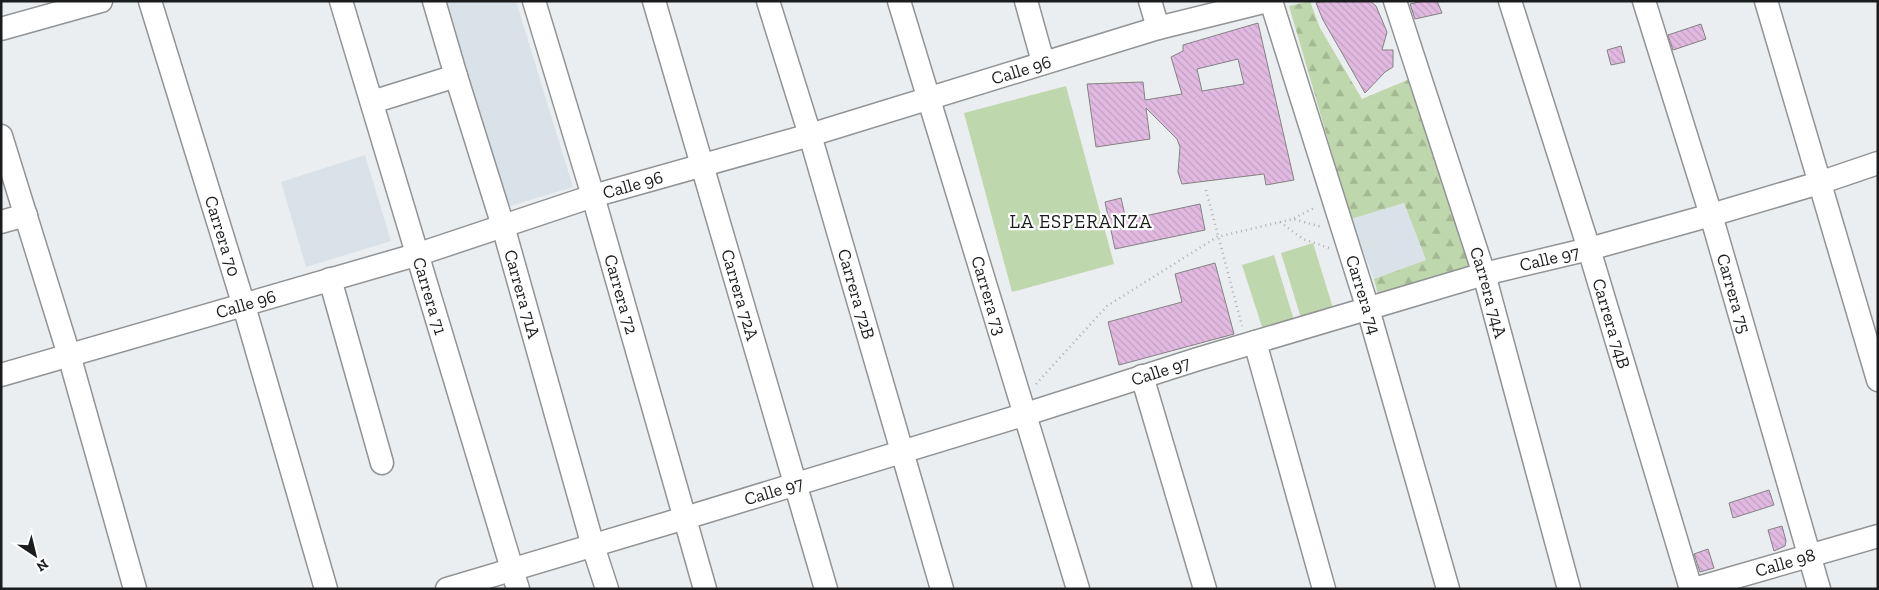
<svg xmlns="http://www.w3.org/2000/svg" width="1879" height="590" font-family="'Zilla Slab',serif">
  <defs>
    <pattern id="forest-firs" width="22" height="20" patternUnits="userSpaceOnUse" patternTransform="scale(1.25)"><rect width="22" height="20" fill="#bfd7ad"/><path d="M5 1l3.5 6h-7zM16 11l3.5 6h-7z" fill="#a4b894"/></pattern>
    <pattern id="building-back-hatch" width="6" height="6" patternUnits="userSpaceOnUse" patternTransform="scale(1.25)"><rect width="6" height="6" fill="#e2bae1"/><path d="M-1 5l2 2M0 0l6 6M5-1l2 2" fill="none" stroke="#c19fc1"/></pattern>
  </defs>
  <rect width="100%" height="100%" fill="#ebeef0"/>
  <g fill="#d9e2e9">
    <path d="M441 1H516L573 187 504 208Z"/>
    <path d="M365 155 391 241 306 267 281 182Z"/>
    <path d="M1404 203 1426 260 1374 279 1351 219Z"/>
  </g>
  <path fill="url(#forest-firs)" d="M1310 1 1320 28 1362 99 1412 78 1471 271 1379 299 1374 279 1426 260 1404 203 1351 219 1289 6Z"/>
  <g fill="#bfd7ad">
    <path d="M1066 86 1114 264 1012 292 964 113Z"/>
    <path d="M1313 243 1333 308 1301 318 1281 253Z"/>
    <path d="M1274 255 1294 320 1263 330 1242 265Z"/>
  </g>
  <g fill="url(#building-back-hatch)" stroke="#848284" fill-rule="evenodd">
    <path d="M1324 1H1370L1376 6 1387 32 1382 50H1393V67L1385 72 1365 93 1323 20 1316 3Z"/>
    <path d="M1424 1H1437L1442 13 1415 19 1410 4Z"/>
    <path d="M1258 23 1294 180 1266 185 1264 174 1182 184 1178 172 1180 147 1177 139 1146 108 1150 139 1096 147 1087 84 1143 82 1145 100 1182 94 1171 57 1183 51V45ZM1238 59 1244 84 1202 91 1197 69Z"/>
    <path d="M1701 24 1706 39 1673 50 1668 35Z"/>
    <path d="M1621 46 1625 62 1611 65 1607 50Z"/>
    <path d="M1121 198 1126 220 1200 204 1205 230 1115 249 1105 202Z"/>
    <path d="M1215 263 1234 334 1119 365 1108 322 1182 302 1175 274Z"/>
    <path d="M1769 490 1774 505 1733 518 1729 503Z"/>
    <path d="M1782 526 1786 541 1785 546 1774 551 1768 530Z"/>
    <path d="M1708 549 1714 568 1700 572 1694 554Z"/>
  </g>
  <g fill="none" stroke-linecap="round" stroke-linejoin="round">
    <defs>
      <g id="minor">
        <path id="s1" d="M150 1 244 306 326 589"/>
        <path id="s2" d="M341 1 518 589"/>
        <path id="s3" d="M434 1 456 76 503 226 593 546 607 589"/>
        <path id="s4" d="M534 1 593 196 705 589"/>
        <path id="s5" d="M654 1 826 589"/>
        <path id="s6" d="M768 1 810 135 942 589"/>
        <path id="s7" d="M899 1 1078 589"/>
        <path d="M1026 1 1043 62"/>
        <path d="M1150 1 1158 28"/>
        <path id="s8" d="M1271 1 1368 309 1448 589"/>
        <path id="s9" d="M1395 1 1484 274 1569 589"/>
        <path id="s10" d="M1510 1 1589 249 1691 589"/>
        <path id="s11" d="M1644 1 1711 215 1819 589"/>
        <path d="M1766 1 1878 380"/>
        <path d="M1 29 101 1"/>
        <path d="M372 102 456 76"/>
        <path d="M1 136 69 355 135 589"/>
        <path d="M1 222 26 215"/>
        <path d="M330 279 382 463"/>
        <path d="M1255 342 1324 589"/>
        <path id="s12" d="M1 375 419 254 593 196 810 135 1158 28 1267 1"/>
        <path d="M1142 376 1205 589"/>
        <path id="s13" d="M447 589 685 518 1023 415 1198 359 1484 274 1589 249 1711 215 1819 183 1878 163"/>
        <path id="s14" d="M1694 589 1878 536"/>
      </g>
    </defs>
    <use href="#minor" stroke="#919395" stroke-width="25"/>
    <g stroke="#acaeb0" stroke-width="2.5" stroke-dasharray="1 4" stroke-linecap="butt">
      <path d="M1206 190 1242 326"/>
      <path d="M1294 218 1316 207"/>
      <path d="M1280 222 1303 239 1329 248"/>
      <path d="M1036 384 1107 306 1217 237 1293 219 1322 227"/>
    </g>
    <use href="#minor" stroke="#fff" stroke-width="22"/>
  </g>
  <g text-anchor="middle" stroke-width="4.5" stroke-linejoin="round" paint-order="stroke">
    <g font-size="18" fill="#1b1c1d" stroke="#fff">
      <text dy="6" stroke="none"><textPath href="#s12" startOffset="1065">Calle 96</textPath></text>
      <text dy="6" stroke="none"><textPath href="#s12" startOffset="660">Calle 96</textPath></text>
      <text dy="6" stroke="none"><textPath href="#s1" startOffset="246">Carrera 70</textPath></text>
      <text dy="6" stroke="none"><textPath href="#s13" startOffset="1151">Calle 97</textPath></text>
      <text dy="6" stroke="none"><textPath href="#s9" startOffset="306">Carrera 74A</textPath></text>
      <text dy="6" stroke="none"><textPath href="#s3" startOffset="306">Carrera 71A</textPath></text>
      <text dy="6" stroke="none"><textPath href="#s8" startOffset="308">Carrera 74</textPath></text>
      <text dy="6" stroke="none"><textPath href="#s11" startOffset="306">Carrera 75</textPath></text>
      <text dy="6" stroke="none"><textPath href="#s2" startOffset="308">Carrera 71</textPath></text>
      <text dy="6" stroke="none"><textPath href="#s4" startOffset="306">Carrera 72</textPath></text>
      <text dy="6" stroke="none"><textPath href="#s5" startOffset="306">Carrera 72A</textPath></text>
      <text dy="6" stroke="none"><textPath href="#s6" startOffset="306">Carrera 72B</textPath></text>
      <text dy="6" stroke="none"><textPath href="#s7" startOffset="308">Carrera 73</textPath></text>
      <text dy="6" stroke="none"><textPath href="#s12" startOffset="255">Calle 96</textPath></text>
      <text dy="6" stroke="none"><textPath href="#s10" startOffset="338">Carrera 74B</textPath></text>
      <text dy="6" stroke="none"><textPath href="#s13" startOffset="746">Calle 97</textPath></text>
      <text dy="6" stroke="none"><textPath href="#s13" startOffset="341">Calle 97</textPath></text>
      <text dy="6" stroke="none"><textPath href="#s14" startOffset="95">Calle 98</textPath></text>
    </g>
    <g font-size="19" letter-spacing="1" fill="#1b1c1d" stroke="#fff">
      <text x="1081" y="228">LA ESPERANZA</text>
    </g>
  </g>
  <rect width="1879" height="590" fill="none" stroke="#1b1c1d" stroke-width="5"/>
  <g transform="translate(35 555) rotate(145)" stroke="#ffffff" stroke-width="4" paint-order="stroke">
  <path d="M0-4L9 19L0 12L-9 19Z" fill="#1b1c1d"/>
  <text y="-8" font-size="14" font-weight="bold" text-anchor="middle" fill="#1b1c1d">N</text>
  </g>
</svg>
